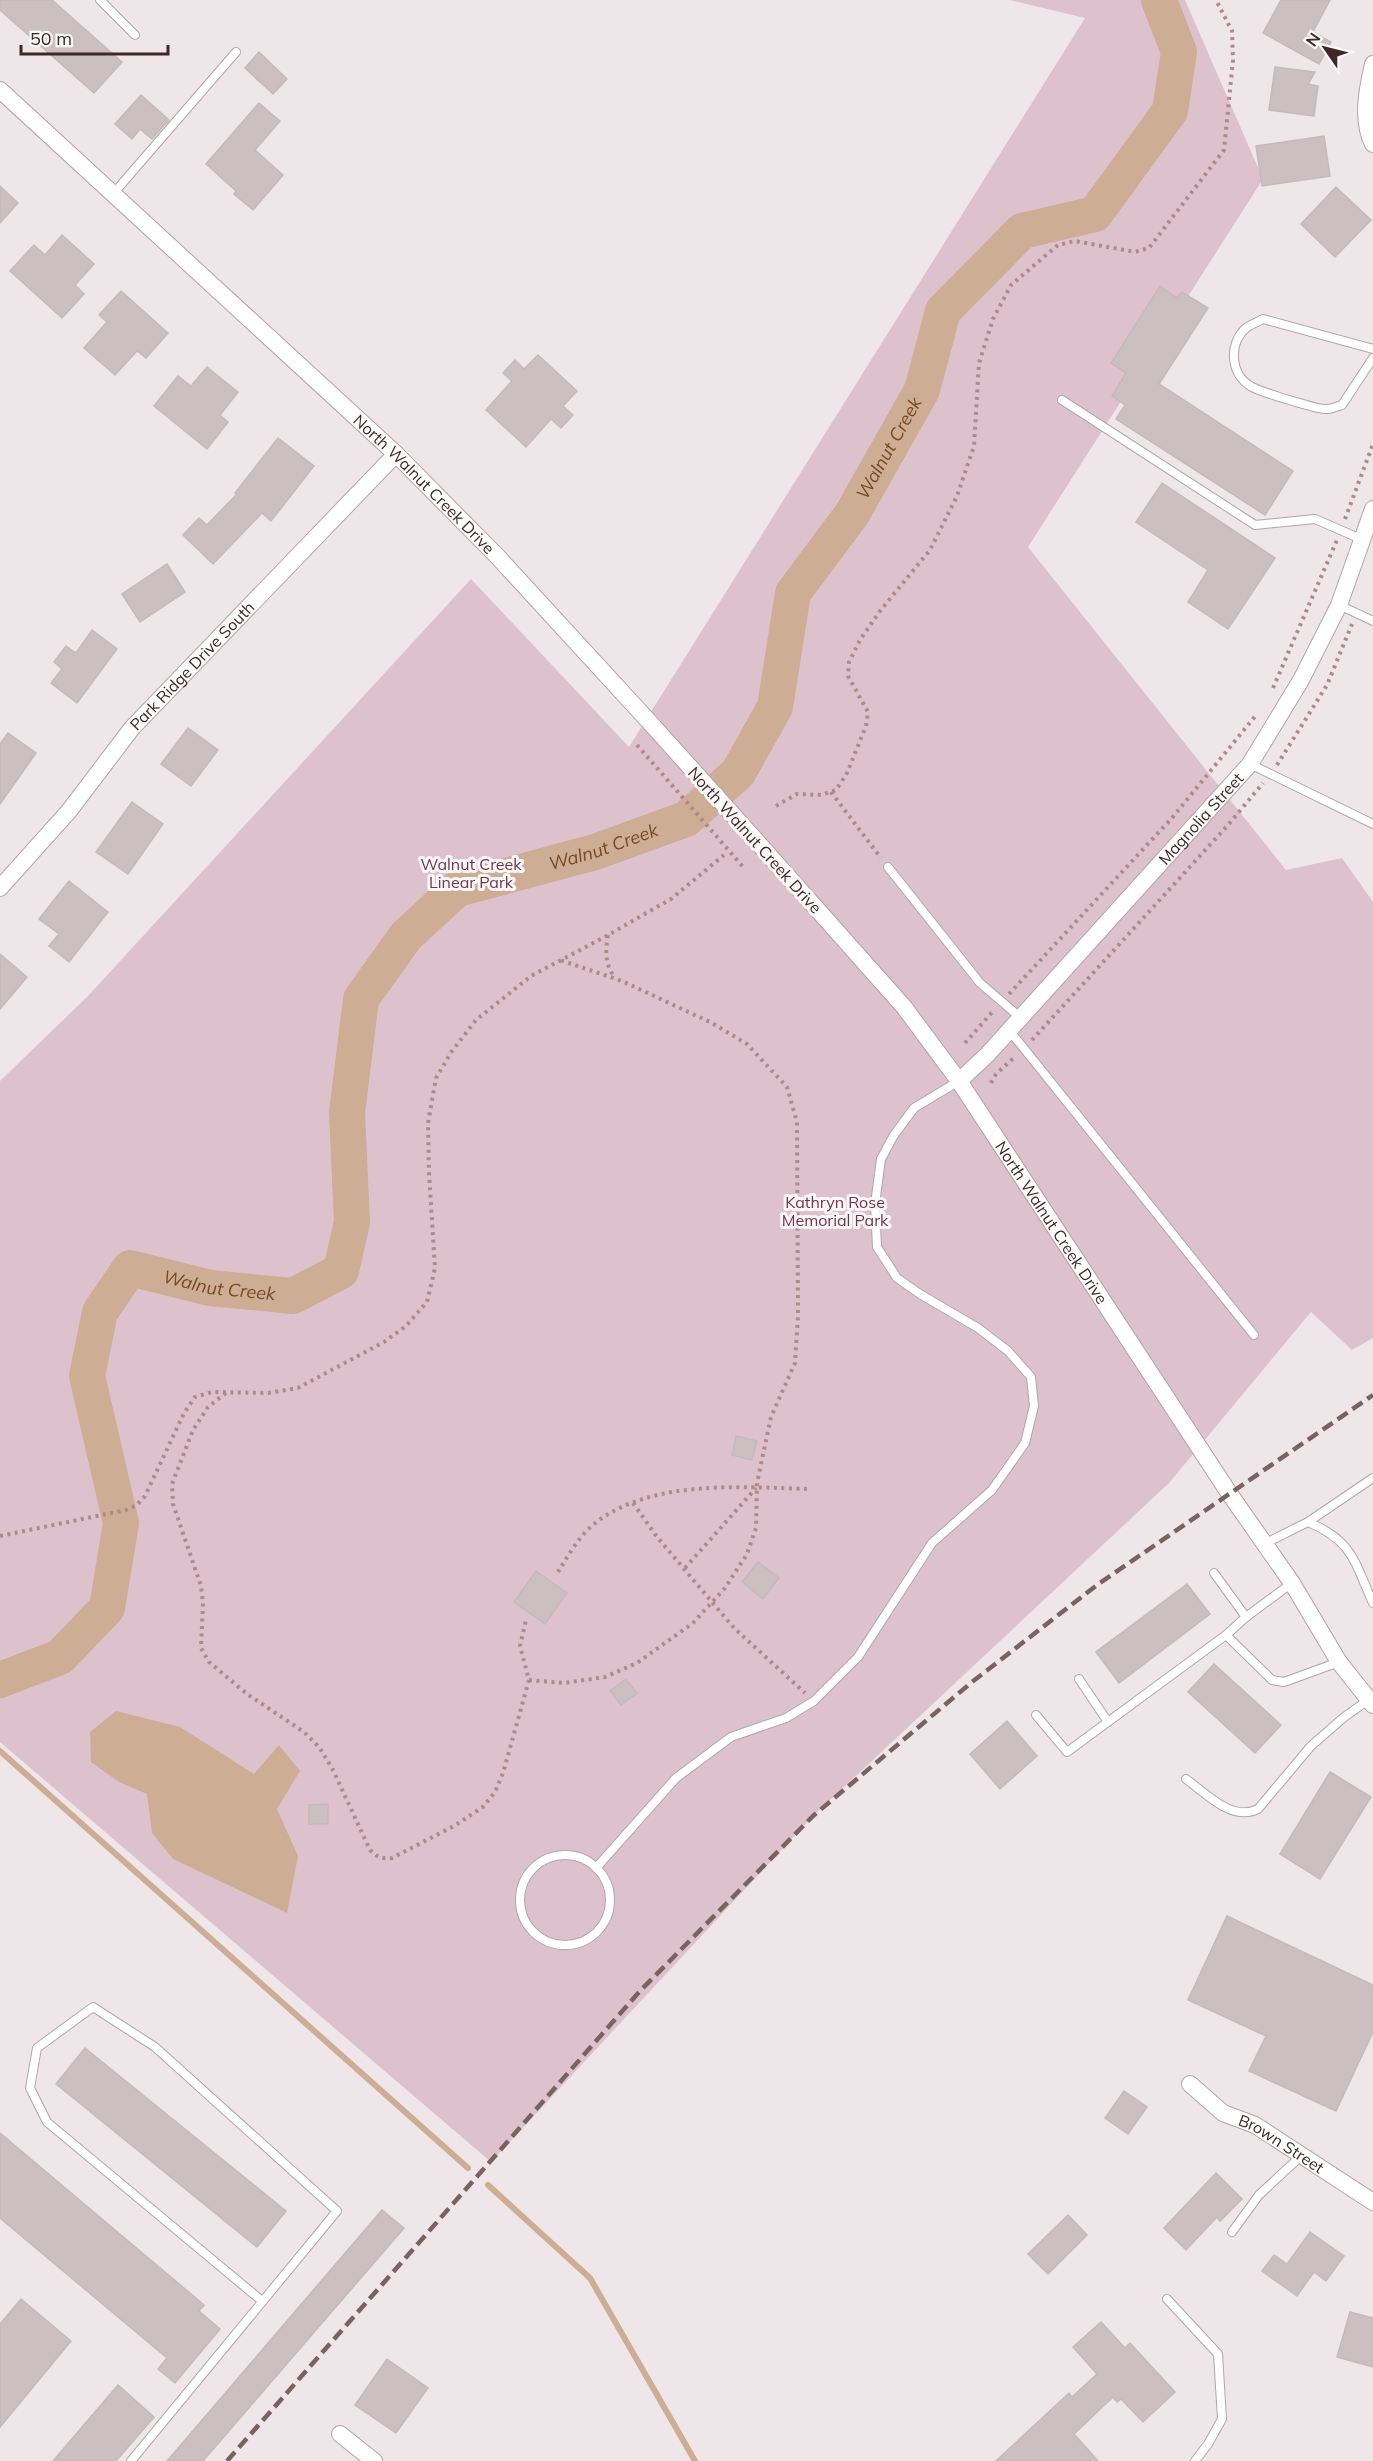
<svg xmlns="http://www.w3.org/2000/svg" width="1373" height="2461" font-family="Mulish,sans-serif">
  <rect width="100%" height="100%" fill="#eee6e8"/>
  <path fill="#ddc2ce" d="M1010 0H1185L1263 179 1028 547 1286 870 1342 858 1373 902V1338L1352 1350 1311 1312 1169 1483 813 1816 491 2162 0 1742V1081L88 996 471 579 629 747 1085 18Z"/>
  <path fill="#cdad94" d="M116 1711 180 1727 254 1774 279 1745 300 1771 277 1809 298 1856 287 1913 173 1859 152 1833 147 1794 119 1782 91 1762 90 1732Z"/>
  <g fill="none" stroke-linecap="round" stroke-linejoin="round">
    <g stroke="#cdad94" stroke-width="6">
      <path d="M0 1751 468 2168"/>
      <path d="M488 2185 590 2278 695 2461"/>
    </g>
    <path stroke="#cdad94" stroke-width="36" id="s1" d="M0 1680 60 1657 107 1608 121 1523 87 1376 100 1312 130 1268 210 1288 293 1296 341 1271 352 1222 347 1113 361 999 406 936 457 889 595 852 686 819 738 773 775 707 793 593 852 514 922 390 943 311 1022 231 1095 214 1170 111 1179 52 1159 0"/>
  </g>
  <g fill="#cbbfc1" stroke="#c7b9bb" stroke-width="1.5">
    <path d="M0 0H52L122 62 94 93 0 10Z"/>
    <path d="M1281 0H1330L1313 32 1331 42 1319 64 1263 33Z"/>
    <path d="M259 52 287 79 273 94 245 68Z"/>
    <path d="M1275 67 1315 72 1308 84 1318 86 1314 116 1269 110Z"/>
    <path d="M141 95 169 120 152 139 140 129 132 139 115 124Z"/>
    <path d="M259 103 280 121 255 150 283 175 253 210 234 194 236 191 206 164Z"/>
    <path d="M1324 136 1330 176 1262 186 1256 146Z"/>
    <path d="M0 186 18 203 0 223Z"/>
    <path d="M1336 187 1371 220 1335 257 1301 224Z"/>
    <path d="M62 235 94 264 75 285 84 294 62 318 10 271 34 245 45 255Z"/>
    <path d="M1160 286 1177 298 1182 292 1208 308 1159 384 1293 471 1265 515 1116 419 1125 405 1112 396 1126 373 1111 363Z"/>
    <path d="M121 291 168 333 146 358 137 351 115 375 84 348 107 322 99 315Z"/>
    <path d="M538 355 577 391 563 406 573 415 561 428 551 419 526 447 486 410 512 381 503 373 515 360 524 369Z"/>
    <path d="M207 367 238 392 220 415 228 422 207 449 154 406 178 376 191 386Z"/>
    <path d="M278 438 314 466 271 521 262 513 213 564 183 535 199 518 207 525 237 494 235 493Z"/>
    <path d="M1162 483 1275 558 1228 629 1188 602 1208 570 1136 522Z"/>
    <path d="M167 564 185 592 140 622 122 594Z"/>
    <path d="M92 630 117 649 77 703 51 683 62 669 54 662 66 646 76 653Z"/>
    <path d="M188 728 218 750 191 786 161 764Z"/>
    <path d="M8 733 36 753 0 804V744Z"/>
    <path d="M132 802 163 824 128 874 96 852Z"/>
    <path d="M69 881 108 912 69 962 49 946 59 934 39 919Z"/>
    <path d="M0 954 27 977 0 1009Z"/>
    <path d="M736 1436 757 1441 752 1460 732 1455Z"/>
    <path d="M758 1562 779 1578 763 1599 742 1582Z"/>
    <path d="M536 1571 567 1593 545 1624 514 1602Z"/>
    <path d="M1187 1584 1210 1614 1119 1683 1096 1652Z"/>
    <path d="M1214 1664 1281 1725 1255 1753 1188 1692Z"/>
    <path d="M626 1679 637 1693 621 1705 610 1691Z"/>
    <path d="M1007 1721 1037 1756 1000 1789 970 1754Z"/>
    <path d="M1330 1772 1371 1797 1320 1879 1280 1854Z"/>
    <path d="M328 1804V1824H309V1805Z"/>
    <path d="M1227 1916 1373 1985V2032L1336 2111 1249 2071 1266 2036 1188 2000Z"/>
    <path d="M85 2048 286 2211 257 2247 56 2084Z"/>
    <path d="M1124 2091 1147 2107 1128 2134 1105 2118Z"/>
    <path d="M0 2133 204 2305 199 2311 220 2329 175 2383 158 2369 167 2358 0 2218Z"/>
    <path d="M1216 2173 1242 2199 1220 2221 1217 2217 1186 2250 1164 2228Z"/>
    <path d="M382 2210 404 2228 203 2461H167Z"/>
    <path d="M1068 2215 1087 2235 1048 2274 1028 2254Z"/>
    <path d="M1310 2232 1344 2256 1326 2281 1314 2272 1297 2296 1262 2271 1274 2255 1287 2264Z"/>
    <path d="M21 2299 71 2341 0 2427V2324Z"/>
    <path d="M1350 2312 1373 2318V2367L1337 2357Z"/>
    <path d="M1101 2322 1125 2348 1130 2343 1175 2392 1143 2422 1121 2399 1117 2402 1113 2397 1074 2434 1098 2461H996L1069 2393 1072 2397 1097 2374 1073 2347Z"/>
    <path d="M387 2359 428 2388 396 2433 355 2405Z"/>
    <path d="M118 2385 154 2417 116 2461H53Z"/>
  </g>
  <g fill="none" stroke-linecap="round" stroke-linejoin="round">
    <defs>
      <g id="service">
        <path d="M100 0 135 35"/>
        <path d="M113 194 236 52"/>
        <path d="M1373 349 1263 319C1258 322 1251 324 1246 328 1228 344 1230 375 1252 387 1261 392 1314 408 1324 409 1330 410 1337 406 1342 405L1373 358"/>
        <path d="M1062 400 1255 525 1315 519 1361 539"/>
        <path d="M1339 605 1373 621"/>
        <path d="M1250 764 1373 824"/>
        <path d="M888 867 980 983 1021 1018"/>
        <path d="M1009 1030 1254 1335"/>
        <path d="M1308 1522 1373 1478"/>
        <path d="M1264 1544 1308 1522C1353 1541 1354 1561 1373 1603"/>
        <path d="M1214 1573 1246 1617"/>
        <path d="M1226 1635 1272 1680 1284 1682 1339 1662"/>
        <path d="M1079 1679 1108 1722"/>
        <path d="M1036 1715 1067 1752 1226 1635 1246 1617 1292 1583"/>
        <path d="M1186 1779C1207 1794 1232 1822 1258 1809L1311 1746 1343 1718 1371 1698"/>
        <circle cx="565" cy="1900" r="45"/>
        <path d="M596 1868 676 1778 731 1737 786 1718 814 1701 858 1657 932 1543 992 1490 1025 1443 1034 1406 1031 1377 1008 1351 978 1328 920 1294 897 1278 877 1247 875 1204 881 1159 894 1135 914 1108 959 1081"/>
        <path d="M1232 2232 1259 2195 1302 2155"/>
        <path d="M1167 2299 1218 2354 1222 2419 1208 2444 1195 2461"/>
        <path d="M131 2461 337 2211 155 2047 93 2007 37 2048 30 2088 47 2122 262 2301"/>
      </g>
      <g id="minor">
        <path d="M1373 64C1367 90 1361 120 1373 144"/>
        <path id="s2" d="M0 888 69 811 132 728 396 454"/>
        <path id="s3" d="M1190 2084 1223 2113 1255 2125 1373 2202"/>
        <path d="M340 2434 374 2461"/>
      </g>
      <g id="tertiary">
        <path id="s4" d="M959 1081 987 1055 1250 764 1301 680 1339 605 1373 509"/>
      </g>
      <g id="secondary">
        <path id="s5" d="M0 90 396 454 497 556 654 727"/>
        <path id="s6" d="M768 854 904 1007 959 1081 1229 1493 1292 1583 1339 1662 1373 1705"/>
      </g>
    </defs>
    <use href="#service" stroke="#b2a5a6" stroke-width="10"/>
    <use href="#minor" stroke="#b2a5a6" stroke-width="18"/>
    <use href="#tertiary" stroke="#b2a5a6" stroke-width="18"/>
    <use href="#secondary" stroke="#b3a0a1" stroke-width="18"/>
    <g stroke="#ae8a8b" stroke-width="4" stroke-dasharray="3 4.5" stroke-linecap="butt">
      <path d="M1345 519 1373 444"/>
      <path d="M1273 688 1337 540"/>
      <path d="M1277 765 1327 685 1352 624"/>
      <path d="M831 792 881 858"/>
      <path d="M776 806 797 794 821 795 836 790 847 773 866 726 868 712 848 676 849 662 860 640 880 611 930 550 957 496 974 446 979 363 993 319 1011 285 1058 245 1075 241 1135 252 1149 248 1224 150 1233 60 1232 31 1216 0"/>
      <path d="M608 935C605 952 605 964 615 978"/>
      <path d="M1009 994 1172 818 1257 714"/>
      <path d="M1032 1040 1229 824 1263 783"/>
      <path d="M965 1043 994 1010"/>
      <path d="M991 1083 996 1074 1016 1056"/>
      <path d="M226 1393 208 1407 193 1430 172 1484 173 1504 201 1586 203 1603 201 1648 209 1662 247 1694 304 1732 319 1747 332 1768 370 1850C377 1857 382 1859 392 1858L454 1826 483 1807 495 1792 503 1773 529 1680 520 1646 526 1620"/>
      <path d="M633 1503 657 1537 734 1628 805 1693"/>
      <path d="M0 1536 126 1510 137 1505 145 1496 184 1413 195 1397 212 1392 268 1393 298 1388 384 1342 406 1326 427 1302 435 1268 429 1173 428 1123 436 1078 452 1051 476 1020 531 976 601 939 671 899 724 855"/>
      <path d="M685 1568 756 1488"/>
      <path d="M558 1572C568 1556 579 1536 594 1524 650 1479 741 1487 809 1489"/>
      <path d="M529 1680 564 1683 605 1677 637 1663 693 1623 725 1588 747 1554 756 1528 757 1483 771 1417 795 1363 798 1316 797 1122 787 1087 747 1044 712 1023 622 981 560 960"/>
    </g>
    <use href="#service" stroke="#fff" stroke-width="8"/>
    <use href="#minor" stroke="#fff" stroke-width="16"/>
    <use href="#tertiary" stroke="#fff" stroke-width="16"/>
    <use href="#secondary" stroke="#fff" stroke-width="16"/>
    <path stroke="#7a6262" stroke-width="4.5" stroke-dasharray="12 6" stroke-linecap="butt" d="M227 2461 640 1991 813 1816 972 1682 1097 1585 1373 1395"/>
    <defs>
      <path id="secondary-bridge" d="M654 727 768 854"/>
    </defs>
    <use href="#secondary-bridge" stroke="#b3a0a1" stroke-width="18" stroke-linecap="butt"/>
    <path stroke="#ae8a8b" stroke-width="4" stroke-dasharray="3 4.5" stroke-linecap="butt" d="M637 745 744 868"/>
    <use href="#secondary-bridge" stroke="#fff" stroke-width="16"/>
  </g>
  <g text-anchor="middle" stroke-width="6" stroke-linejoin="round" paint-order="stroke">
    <g font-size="16" fill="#3f2727" stroke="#faf7f8">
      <text dy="6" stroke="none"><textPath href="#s5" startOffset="579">North Walnut Creek Drive</textPath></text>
      <text dy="6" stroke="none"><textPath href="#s2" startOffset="294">Park Ridge Drive South</textPath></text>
      <text dy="6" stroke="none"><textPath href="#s4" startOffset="357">Magnolia Street</textPath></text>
      <text transform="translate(755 840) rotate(48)" y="6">North Walnut Creek Drive</text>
      <text dy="6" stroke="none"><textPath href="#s6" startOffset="466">North Walnut Creek Drive</textPath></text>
      <text dy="6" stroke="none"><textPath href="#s3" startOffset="110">Brown Street</textPath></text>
    </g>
    <g font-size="16" fill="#723449" stroke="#faf7f8">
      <text x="471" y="870">Walnut Creek<tspan x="471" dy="18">Linear Park</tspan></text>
      <text x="835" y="1208">Kathryn Rose<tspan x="835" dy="18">Memorial Park</tspan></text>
    </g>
    <g font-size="18" font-style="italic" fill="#764925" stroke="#faf7f8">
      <text dy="6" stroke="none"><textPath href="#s1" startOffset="1803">Walnut Creek</textPath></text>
      <text dy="6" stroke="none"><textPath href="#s1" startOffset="1281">Walnut Creek</textPath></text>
      <text dy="6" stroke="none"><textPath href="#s1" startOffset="579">Walnut Creek</textPath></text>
    </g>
  </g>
  <g transform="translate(1325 48) rotate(305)" stroke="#faf7f8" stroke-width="4.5" paint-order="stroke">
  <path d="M0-4.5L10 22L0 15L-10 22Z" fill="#3f2727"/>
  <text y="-9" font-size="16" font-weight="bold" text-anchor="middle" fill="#3f2727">N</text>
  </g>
  <path d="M21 45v9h147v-9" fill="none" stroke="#3f2727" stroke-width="3"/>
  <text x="30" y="45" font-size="18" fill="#3f2727" stroke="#faf7f8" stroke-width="4.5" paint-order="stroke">50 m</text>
</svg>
